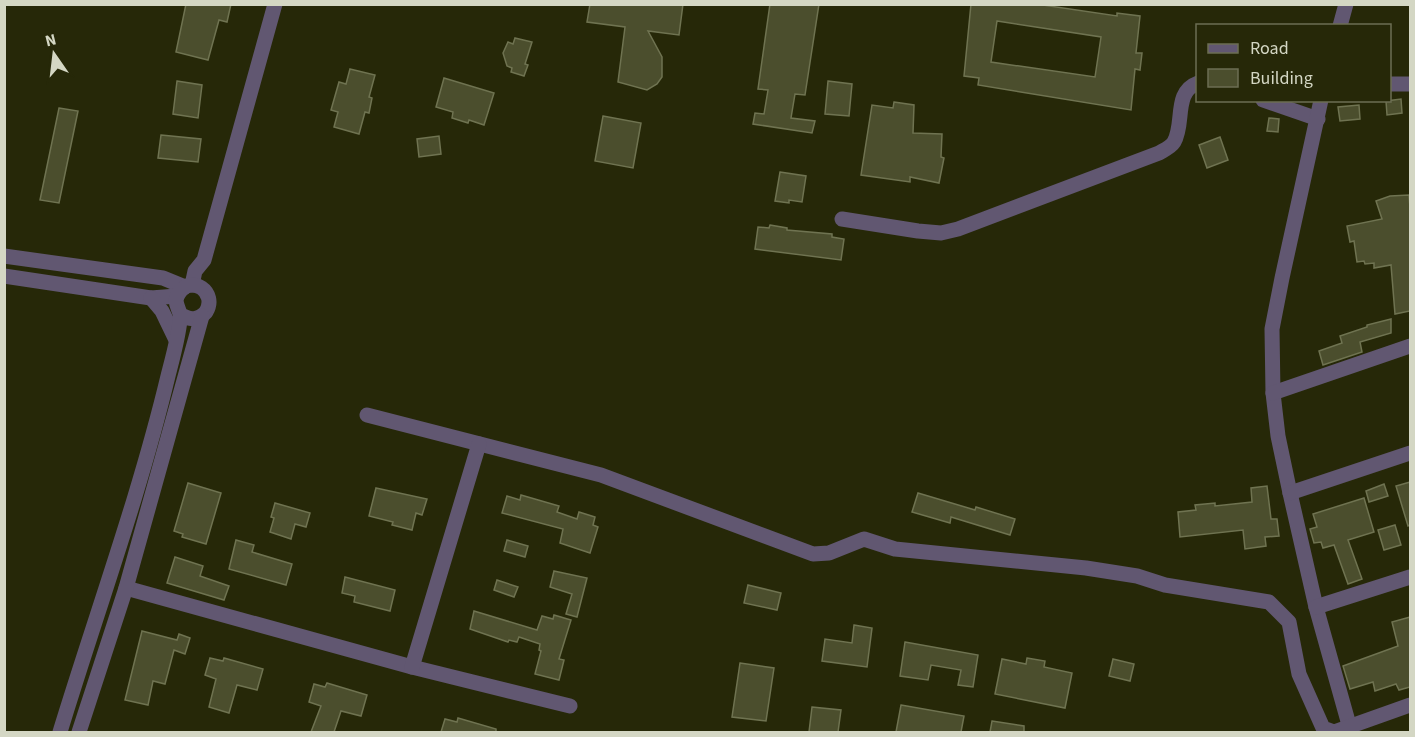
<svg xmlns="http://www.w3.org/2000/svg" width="1415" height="737" font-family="'Source Sans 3',sans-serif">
  <rect width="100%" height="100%" fill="#262808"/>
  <g fill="#4b4e2d" stroke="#6f7351" stroke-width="1.5" fill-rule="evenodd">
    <path d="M186 4H231L227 22 219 20 208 60 176 52Z"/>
    <path d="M590 4H683L679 35 648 31 662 57V77L657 84 647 90 618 82 625 27 587 22Z"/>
    <path d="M770 4H819L805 95 795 94 791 118 815 121 812 133 753 124 755 113 764 114 768 90 758 89Z"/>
    <path d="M971 4H1036L1117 16V13L1140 16 1136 53H1142L1140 70 1135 69 1131 110 978 85 979 78 964 76ZM997 21 1101 37 1095 77 991 62Z"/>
    <path d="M515 38 532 42 525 64 528 65 524 76 511 72 512 68 507 66 503 53 508 42 513 44Z"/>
    <path d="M350 69 375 75 369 97 372 98 369 113 365 112 359 134 334 127 338 112 331 110 339 82 346 84Z"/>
    <path d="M444 78 494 93 484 125 469 120 468 123 452 118 453 112 436 107Z"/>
    <path d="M177 81 202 85 198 118 173 114Z"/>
    <path d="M828 81 852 84 849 116 825 114Z"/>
    <path d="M1401 99 1402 113 1387 115 1386 101Z"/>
    <path d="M894 102 914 105 913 133 942 134 941 157 944 158 939 183 910 177V182L861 175 872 105 893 108Z"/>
    <path d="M1359 105 1360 119 1340 121 1338 107Z"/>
    <path d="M59 108 78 111 59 203 40 200Z"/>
    <path d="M603 116 641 123 633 168 595 161Z"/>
    <path d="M1269 118 1279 119 1278 132 1267 131Z"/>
    <path d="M161 135 201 139 198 162 158 158Z"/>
    <path d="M439 136 441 154 419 157 417 139Z"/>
    <path d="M1220 137 1228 160 1207 168 1199 145Z"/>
    <path d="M780 172 806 176 802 202 789 200V203L775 201Z"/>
    <path d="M1409 195 1410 208V311L1395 314 1391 265 1374 268V263L1365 264 1364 261 1357 262 1354 241 1350 242 1347 226 1382 219 1376 201 1390 196Z"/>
    <path d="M770 225 787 228V230L832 234V237L844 239 841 260 755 249 758 227 769 228Z"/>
    <path d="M1391 319V333L1360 342 1362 352 1323 365 1319 351 1342 343 1340 336 1367 327V325Z"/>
    <path d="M1410 482V525L1408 526 1396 486Z"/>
    <path d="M188 483 221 493 206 544 182 537 183 534 174 531Z"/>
    <path d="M1384 484 1388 496 1369 502 1366 491Z"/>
    <path d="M1267 486 1271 519H1277L1279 536 1265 537 1266 546 1245 549 1243 530 1180 537 1178 512 1196 510 1195 505 1215 503V506L1252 502 1251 488Z"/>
    <path d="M376 488 427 499 422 515 416 513 412 530 392 525 393 522 369 516Z"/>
    <path d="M918 493 975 510 976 507 1015 519 1010 535 951 517 950 523 912 512Z"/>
    <path d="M521 495 559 506 557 512 577 519 579 512 595 517 593 525 598 527 590 553 560 543 563 529 502 513 507 496 520 500Z"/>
    <path d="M1364 498 1374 532 1348 540 1362 579 1348 584 1334 545 1323 548 1321 542 1314 543 1310 529 1317 527 1313 514Z"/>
    <path d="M275 503 310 513 306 527 295 524 291 539 270 532 274 518 271 517Z"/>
    <path d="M1395 525 1401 545 1384 550 1378 530Z"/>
    <path d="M236 540 254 545 252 552 292 564 286 585 229 569Z"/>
    <path d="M507 540 528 546 525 557 504 551Z"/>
    <path d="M175 557 203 566 200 576 229 586 224 600 167 583Z"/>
    <path d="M554 571 587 578 577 617 566 614 572 594 550 587Z"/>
    <path d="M345 577 395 590 390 611 354 602 355 596 342 593Z"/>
    <path d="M497 580 518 587 514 597 494 590Z"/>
    <path d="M748 585 781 593 777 610 744 603Z"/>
    <path d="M474 611 537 630 542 616 553 619 554 615 571 620 559 659 564 660 559 680 535 674 541 651 539 650 540 644 519 637 517 642 509 640 508 642 470 629Z"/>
    <path d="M1410 617V687L1399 690 1396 684 1375 691 1373 682 1350 689 1343 666 1398 646 1392 622Z"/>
    <path d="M854 625 872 628 867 667 822 661 825 639 852 643Z"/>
    <path d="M142 631 177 640 179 634 190 638 185 654 174 650 165 684 153 681 148 705 125 700Z"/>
    <path d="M905 642 978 655 973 687 958 685 961 670 931 665 928 680 900 676Z"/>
    <path d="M210 658 223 661 224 658 263 669 257 690 237 685 229 713 209 707 216 679 205 675Z"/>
    <path d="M1027 658 1045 661 1044 667 1072 673 1065 708 995 694 1002 659 1026 664Z"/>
    <path d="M1113 659 1134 664 1130 681 1109 676Z"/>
    <path d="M740 663 774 668 766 721 732 717Z"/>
    <path d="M327 683 367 695 361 716 341 711 334 732H311L321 706 309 702 314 684 325 687Z"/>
    <path d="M901 705 964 716 961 732H896Z"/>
    <path d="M812 707 841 710 838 732H809Z"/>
    <path d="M458 718 496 729V732H441L445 719 457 722Z"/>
    <path d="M992 721 1024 726V732H990Z"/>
  </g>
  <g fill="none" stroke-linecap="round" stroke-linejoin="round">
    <g stroke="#615771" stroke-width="15">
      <path d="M1340 26 1346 4"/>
      <path d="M1390 84H1410"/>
      <path d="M1263 100 1318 119"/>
      <path d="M1321 100 1282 278 1272 329 1273 393 1278 436 1290 493 1316 607 1351 732"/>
      <path d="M842 219 918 231 941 233 958 229 1159 153C1164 150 1171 147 1174 142 1185 123 1173 92 1198 83"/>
      <path d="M4 256 163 278 185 287"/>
      <path d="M4 276 151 298 177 296"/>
      <path d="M192 285 195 271 204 260 275 4"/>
      <path d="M151 298 162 311 176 340"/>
      <path d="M1273 393 1410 346"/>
      <path d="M367 415 601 475 813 554 829 553 864 539 895 549 1086 568 1137 576 1165 585 1269 602 1289 622 1299 674 1323 728 1334 732 1410 705"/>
      <path d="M1290 493 1410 453"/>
      <path d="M126 588 412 667 570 706"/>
      <path d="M1316 607 1410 577"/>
      <path d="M412 667 479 444"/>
      <path d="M60 732C96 614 139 497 168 376 171 364 182 324 180 314 178 306 173 301 179 293 191 274 218 292 206 312 198 321 189 320 180 314"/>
      <path d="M79 732 126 588 202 316"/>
    </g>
  </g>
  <rect width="1415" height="737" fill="none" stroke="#d4d7c4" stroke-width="12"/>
  <rect x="1196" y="24" width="195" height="78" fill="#262808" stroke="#6c6e53" stroke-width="1.5"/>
  <rect x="1208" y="44" width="30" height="9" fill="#615771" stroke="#6c6e53" stroke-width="1.5"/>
  <text x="1250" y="54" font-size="18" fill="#d4d7c4">Road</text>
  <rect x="1208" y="69" width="30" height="18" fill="#4b4e2d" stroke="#6c6e53" stroke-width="1.5"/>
  <text x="1250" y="84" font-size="18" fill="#d4d7c4">Building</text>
  <g transform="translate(54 54) rotate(346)" stroke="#262808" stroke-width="4.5" paint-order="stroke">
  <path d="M0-4.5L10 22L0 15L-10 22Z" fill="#d4d7c4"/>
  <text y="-9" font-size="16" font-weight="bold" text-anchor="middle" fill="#d4d7c4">N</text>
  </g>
</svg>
